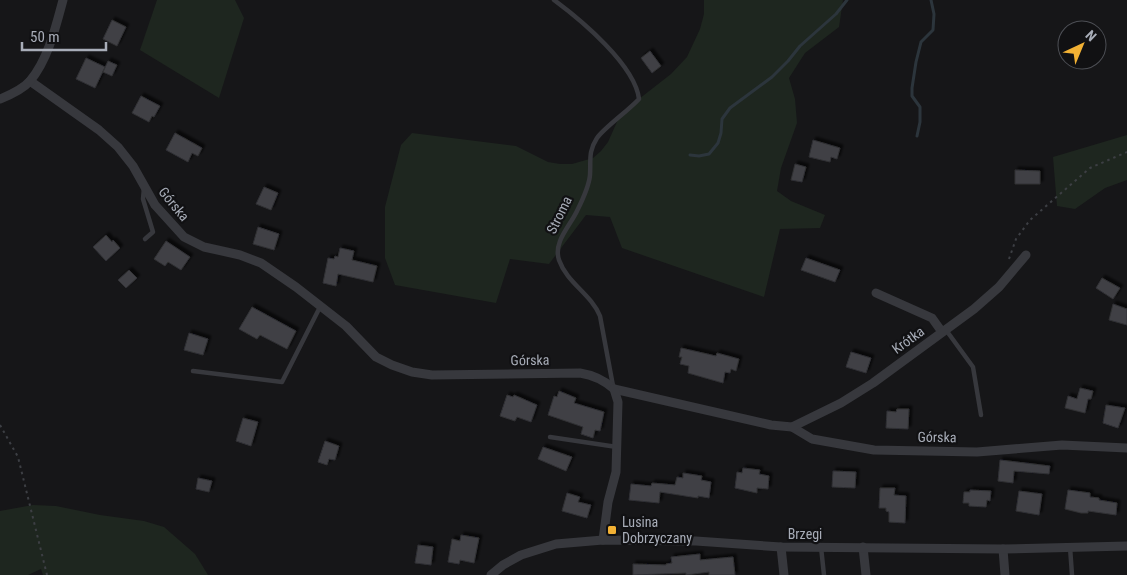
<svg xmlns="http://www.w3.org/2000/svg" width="1127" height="575" font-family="'Roboto Condensed',sans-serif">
  <defs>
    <filter id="shadow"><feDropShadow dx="3" dy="-3" stdDeviation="1" flood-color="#0009"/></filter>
  </defs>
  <rect width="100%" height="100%" fill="#161618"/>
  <g fill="#1e261f">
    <path d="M157 0H235L244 18 219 98 140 50Z"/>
    <path d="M704 0H843L839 27 805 53 789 78 795 99 797 123 781 168 777 191 791 201 825 215 820 228 780 229 764 297 622 248 610 217 586 215 549 264 510 259 496 303 395 285 385 258V207L401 145 412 133 516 146 548 162 560 164H572L593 158 601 151 608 142 621 113 671 74 687 57 700 29 704 14Z"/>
    <path d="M1127 135V180L1105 188 1075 209 1057 206 1053 157Z"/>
    <path d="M33 505 56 506 100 515 144 521 164 527 195 554 208 575H43L41 569 28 575H0V511Z"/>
  </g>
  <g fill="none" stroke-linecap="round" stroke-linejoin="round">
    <g stroke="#2c353c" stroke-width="3">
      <path d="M917 136 920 122V107L912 96V88L916 62 921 42 933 30 934 14 931 0"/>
      <path d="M690 155 699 156 709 154 718 143 721 133 722 119 730 108 772 77 788 61 800 46 836 14 847 0"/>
    </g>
  </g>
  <g fill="#404145" stroke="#303034" filter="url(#shadow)">
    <path d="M112 20 126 27 117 46 103 39Z"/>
    <path d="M650 51 661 66 652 73 641 58Z"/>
    <path d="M86 58 105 67 95 88 76 79Z"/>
    <path d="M108 61 117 65 112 76 103 72Z"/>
    <path d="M141 96 160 106 154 117 152 116 149 122 132 113Z"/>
    <path d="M175 133 202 148 198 156 192 153 188 162 166 150Z"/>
    <path d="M813 140 840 148 837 159 831 157 830 162 809 157Z"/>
    <path d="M795 164 806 167 802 182 791 180Z"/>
    <path d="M1015 170 1040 171V184H1015Z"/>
    <path d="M264 187 278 193 271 210 256 204Z"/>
    <path d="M258 227 279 234 274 250 253 244Z"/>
    <path d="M106 235 112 242 113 240 120 248 106 261 93 247Z"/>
    <path d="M166 241 190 257 181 270 168 262 165 266 154 259Z"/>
    <path d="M340 248 354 251 352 260 377 266 373 282 338 274 336 286 323 283 328 258 334 259 335 256 338 257Z"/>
    <path d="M806 258 840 270 835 282 801 270Z"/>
    <path d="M129 270 137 278 126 288 118 280Z"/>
    <path d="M1102 278 1120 288 1113 299 1096 288Z"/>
    <path d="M1113 304 1127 309V325L1109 320Z"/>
    <path d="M252 307 296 331 287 349 260 335 257 339 239 329Z"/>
    <path d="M189 333 208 339 203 355 184 350Z"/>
    <path d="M681 348 716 356 717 353 739 359 736 371 731 369 730 373 725 372 723 383 688 373 689 366 680 364 682 357H679Z"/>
    <path d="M851 352 871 358 866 373 846 367Z"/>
    <path d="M1080 388 1093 391 1091 399H1088L1085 413 1065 408 1068 396 1077 399Z"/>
    <path d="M559 391 576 398 574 403 604 412 600 431 595 430 593 438 581 434 583 427 548 415 554 396 557 397Z"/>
    <path d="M507 395 513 397 514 395 537 405 531 422 517 417 515 421 500 416Z"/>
    <path d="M1106 405 1125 408 1118 428 1103 423Z"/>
    <path d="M897 409H909L908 429 886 428 887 411 896 412Z"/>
    <path d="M243 418 258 422 251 446 236 441Z"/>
    <path d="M325 441 339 446 335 460 329 459 327 465 318 462Z"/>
    <path d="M543 447 572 457 566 471 538 459Z"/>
    <path d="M1000 460 1050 466 1049 474 1014 471 1013 483 998 481Z"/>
    <path d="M743 468 760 470 759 474 769 476 768 489 757 488V493L735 488 737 472 742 473Z"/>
    <path d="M833 471 856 472 855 488 832 487Z"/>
    <path d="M683 473 702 476 701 480 711 482 709 498 698 496V498L660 492 659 503 629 500 631 484 651 486 652 483 675 485 677 477 683 478Z"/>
    <path d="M198 478 212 481 209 492 196 489Z"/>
    <path d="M880 488H895L894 495 906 496 905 523 889 522V512L886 511V508H879Z"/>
    <path d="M970 490 991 491 990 501 987 500 986 507 969 506V503H963L964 492H970Z"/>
    <path d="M1068 490 1090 493V497L1099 498V500L1117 503 1116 515 1088 511V513H1081L1065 509Z"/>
    <path d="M1019 491 1042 494 1039 515 1016 511Z"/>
    <path d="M567 493 580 497 578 502 591 505 587 518 562 511Z"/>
    <path d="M461 535 479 538 474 563 460 560 459 564 448 562 452 539 460 541Z"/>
    <path d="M418 545 433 547 431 565 415 563Z"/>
    <path d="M700 554V560L733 557 735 575H709V572L686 575V573L633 575V564L666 565V564L672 563 671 557Z"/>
  </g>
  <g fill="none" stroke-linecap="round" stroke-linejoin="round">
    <g stroke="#3d3f44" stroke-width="2" stroke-dasharray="2.5 4" stroke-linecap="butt">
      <path d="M1009 259 1016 239 1030 220 1090 168 1127 152"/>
      <path d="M0 425 18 457 47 575"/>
    </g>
    <g stroke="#37383d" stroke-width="4.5">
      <path d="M554 0C581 20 635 65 639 99 628 111 605 127 597 138 588 152 591 160 590 175 589 187 582 201 577 211 570 226 553 242 559 260 567 283 591 294 600 316L613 386"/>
      <path d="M144 188 143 199 153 232 145 239"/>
      <path d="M946 330 973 367 981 415"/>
      <path d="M193 371 282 382 320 307"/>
      <path d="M550 437 617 447"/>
      <path d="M821 547 824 575"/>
      <path d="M1070 547 1072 575"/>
    </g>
    <g stroke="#37383d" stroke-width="9">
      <path d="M30 81 99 130 118 147 133 166 155 205 184 237 204 247 240 255 261 263 296 287 346 326 376 357 392 365 412 372 432 375 580 373C593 375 604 380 614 389L771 425 792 427 812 439 874 450 977 452 1062 445 1127 448"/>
      <path d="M0 99C10 95 23 89 30 81 48 60 56 26 63 0"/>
      <path d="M876 293 932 318 942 332"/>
      <path d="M792 427 841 403 873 383 974 309 999 287 1026 255"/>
      <path d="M603 540 608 502 616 472 618 402 614 389"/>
      <path d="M781 547 784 575"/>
      <path d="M863 547 866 575"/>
      <path d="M1003 549 1005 575"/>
      <path d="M491 575 503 565 521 555 556 544 603 540 696 541 781 547 1003 549 1127 546"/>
    </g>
  </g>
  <rect fill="#f2b134" stroke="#111113" stroke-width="2" x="607" y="525" width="10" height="10" rx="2.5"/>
  <g text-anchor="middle" stroke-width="4.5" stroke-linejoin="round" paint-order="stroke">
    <g font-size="14" fill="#a8adb8" stroke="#111113">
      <text transform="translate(174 204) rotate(51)" y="5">Górska</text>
      <text transform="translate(559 215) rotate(-64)" y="5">Stroma</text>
      <text transform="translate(908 340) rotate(-36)" y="5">Krótka</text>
      <text transform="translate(530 360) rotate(-1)" y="5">Górska</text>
      <text transform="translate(937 437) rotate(1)" y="5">Górska</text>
      <text x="805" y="539">Brzegi</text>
    </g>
    <g font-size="14" fill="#a8adb8" stroke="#111113" text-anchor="start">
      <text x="622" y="527">Lusina<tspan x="622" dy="16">Dobrzyczany</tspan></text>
    </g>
  </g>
  <g transform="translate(1082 45) rotate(44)"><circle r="24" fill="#111113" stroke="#4d4f55"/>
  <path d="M0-4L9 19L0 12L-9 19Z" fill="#f2b134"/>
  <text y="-8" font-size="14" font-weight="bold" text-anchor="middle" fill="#a8adb8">N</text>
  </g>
  <path d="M22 42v8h84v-8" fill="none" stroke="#a8adb8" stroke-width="2.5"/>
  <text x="30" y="42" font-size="15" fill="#a8adb8" stroke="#111113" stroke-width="4" paint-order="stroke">50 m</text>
</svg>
